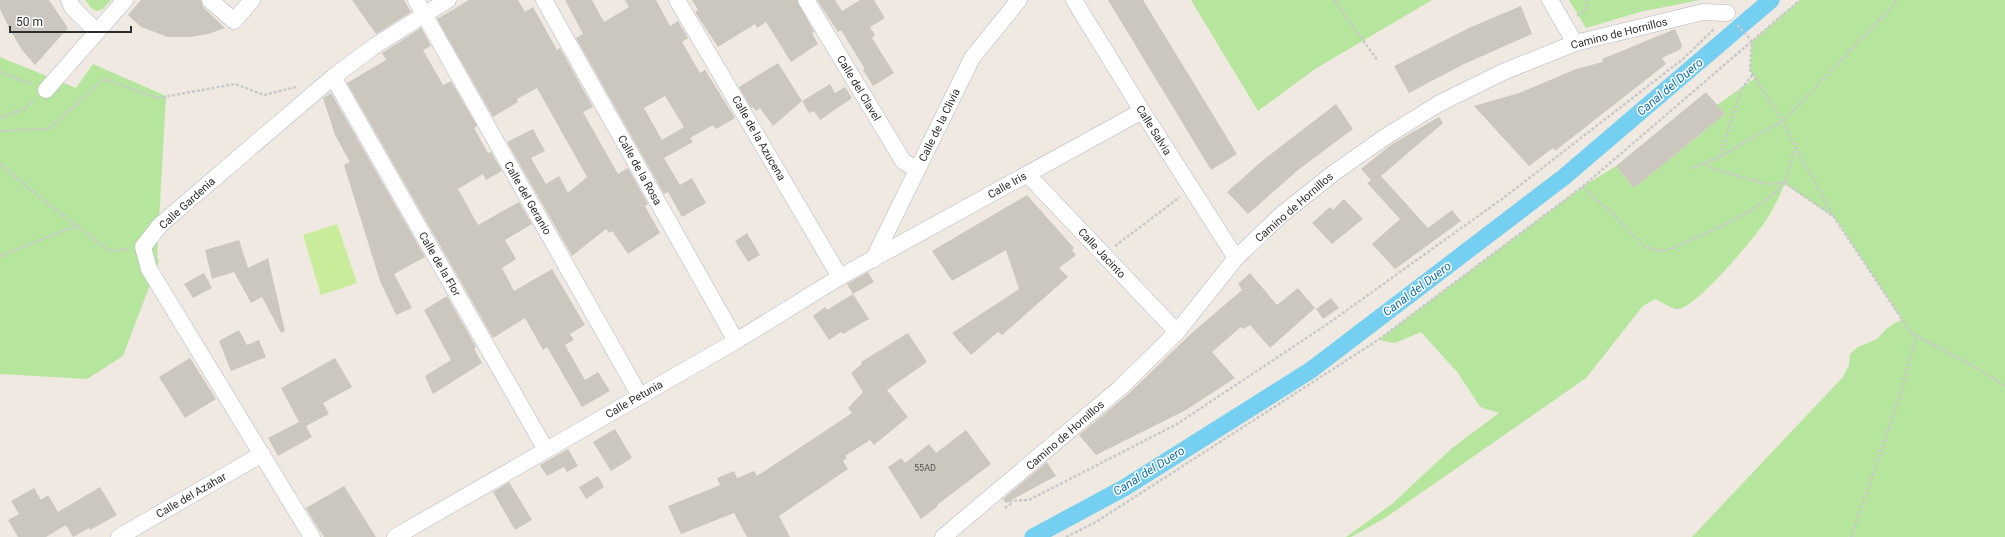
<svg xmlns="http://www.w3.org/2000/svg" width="2005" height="537" font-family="Roboto,sans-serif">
  <rect width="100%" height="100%" fill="#efe9e1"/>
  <g fill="#b6e59e">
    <path d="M85 0H111L103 9 97 11 91 8Z"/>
    <path d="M1191 0H1432L1315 69 1258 111Z"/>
    <path d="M1569 0H1700L1640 12 1586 28Z"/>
    <path d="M1800 0H2005V537H1692L1843 377 1849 365 1850 354 1858 347 1877 339 1887 328 1902 319 1834 217 1785 184C1780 194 1776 204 1770 214 1761 231 1694 311 1677 309 1672 309 1660 301 1655 299L1643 306 1586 378 1385 518 1351 537H1346L1392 504 1451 449 1499 413 1480 407 1458 373 1421 332 1395 343 1378 340 1582 187 1616 166 1634 188 1725 114 1717 105 1755 78 1750 70 1752 41Z"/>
    <path d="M0 57 76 88 93 64 166 96 157 257 159 261 123 356 87 379 0 374Z"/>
  </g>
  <path fill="#c9ec9a" d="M337 224 357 283 321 295 303 235Z"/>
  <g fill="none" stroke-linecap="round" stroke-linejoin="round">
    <path stroke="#75cff0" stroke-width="17" d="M1033 537 1124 488 1311 370 1564 177 1771 0"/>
  </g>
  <g fill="#cbc7bf" fill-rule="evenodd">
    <path d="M0 0H49L68 28 35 65 22 50 9 28 0 9Z"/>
    <path d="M141 0H201L203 7 225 28 208 34 191 37H168L141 27 128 15Z"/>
    <path d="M352 0H404L411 12 376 34Z"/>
    <path d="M469 0H518L525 12 533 7 557 50 560 48 593 107 583 112 592 128 618 174 628 168 648 204 645 206 660 233 628 254 612 231 609 233 606 229 572 256 507 142 533 129 545 151 531 158 546 184 559 176 568 193 587 177 537 88 517 99 518 102 493 117 437 19Z"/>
    <path d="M565 0H592L604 22 629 7 625 0H656L670 26 678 21 688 38 682 42 700 73 705 70 735 118 716 129 713 125 690 138 693 142 664 158 680 185 692 178 706 203 682 217 668 192 664 194 576 38 583 34ZM665 96 684 127 662 140 644 108Z"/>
    <path d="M692 0H797L814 32 812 33 818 44 791 62 766 22 757 28 755 24 718 47 695 12 698 10Z"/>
    <path d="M817 0H835L842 11 860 0H874L885 18 870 27 875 35 872 38 894 73 873 86 863 70 865 69 841 30 838 32Z"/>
    <path d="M1108 0H1143L1237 154 1211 170Z"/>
    <path d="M1521 6 1532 34 1464 64 1409 93 1394 66 1471 27Z"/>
    <path d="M421 28 431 46 423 50 443 85 451 81 477 126 474 128 488 153 491 152 502 171 486 180 483 174 458 189 478 225 519 202 532 224 505 240 516 259 502 268 514 291 552 269 585 325 570 334 574 340 565 345 585 380 598 372 610 391 582 407 547 347 543 350 525 318 493 338 347 83 386 60 382 53Z"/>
    <path d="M1675 29 1682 45 1681 49 1662 58 1666 64 1555 151 1553 148 1529 166 1474 106 1519 93 1576 69 1603 62 1602 59Z"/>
    <path d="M778 63 802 101 773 126 760 108 756 111 753 107 751 108 739 87Z"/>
    <path d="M830 84 835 93 845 87 852 98 820 120 814 111 809 113 802 101Z"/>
    <path d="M1706 92 1725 114 1634 188 1616 166Z"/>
    <path d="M331 93 425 257 394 274 412 308 396 315 380 281 344 165 350 162 335 135 323 98Z"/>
    <path d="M1336 104 1353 129 1298 170 1248 214 1227 192 1262 161Z"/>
    <path d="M1439 117 1443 123 1381 176 1428 228 1452 210 1461 221 1395 269 1372 244 1400 219 1367 183 1371 180 1361 169 1392 144Z"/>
    <path d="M1027 195 1074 248 1072 250 1076 255 1059 268 1068 277 1002 335 998 332 971 355 952 333 1019 289 1006 250 952 281 932 251Z"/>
    <path d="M1344 199 1363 219 1332 244 1312 223 1330 207 1333 210Z"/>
    <path d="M747 233 760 255 748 262 735 241Z"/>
    <path d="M239 240 248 268 268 258 285 331 281 333 262 297 251 303 234 272 212 279 205 250Z"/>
    <path d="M868 272 874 282 853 294 847 284Z"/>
    <path d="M204 273 212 288 193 298 184 284Z"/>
    <path d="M1250 273 1277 305 1298 288 1315 308 1270 348 1250 325 1243 329 1241 327 1212 352 1235 378 1186 410 1096 455 1079 435 1127 395 1194 331 1242 290 1238 284Z"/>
    <path d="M853 294 869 319 843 334 841 332 829 340 813 316 825 307 827 310Z"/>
    <path d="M447 296 476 347 474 349 482 363 433 394 425 376 451 360 424 310Z"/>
    <path d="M1331 298 1339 308 1323 319 1316 309Z"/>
    <path d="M239 330 247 345 259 340 266 357 231 371 219 341Z"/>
    <path d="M908 333 927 362 887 390 908 417 874 445 870 440 845 456 847 458 843 461 848 469 779 516 790 537H747L734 513 681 534 668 506 720 485 717 478 734 471 737 478 754 471 757 476 852 413 848 408 863 392 851 373 862 364 861 362Z"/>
    <path d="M190 358 216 399 185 418 159 377Z"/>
    <path d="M335 358 352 387 323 403 329 414 306 426 312 437 278 456 268 438 299 422 281 388Z"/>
    <path d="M615 429 632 458 611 471 593 442Z"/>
    <path d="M966 430 991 464 937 505 938 506 921 519 888 467 901 458 905 463 929 444 936 453Z"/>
    <path d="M568 449 578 466 567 472 564 467 547 476 540 465Z"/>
    <path d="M1047 462 1056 476 1006 503 1003 499Z"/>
    <path d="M598 476 604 487 586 499 579 487Z"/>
    <path d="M509 482 532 520 515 530 493 492Z"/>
    <path d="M344 486 376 537H324L313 520 306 508Z"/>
    <path d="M100 487 117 515 90 530 89 528 73 537 66 525 46 537H18L8 520 19 514 11 501 34 488 41 500 48 495 58 512Z"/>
  </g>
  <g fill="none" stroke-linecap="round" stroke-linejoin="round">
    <defs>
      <g id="minor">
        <path d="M69 0 72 7 96 31"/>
        <path d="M210 0 234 21 252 0"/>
        <path d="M416 0 640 396"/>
        <path d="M544 0 736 341"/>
        <path d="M677 0 840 277"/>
        <path d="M806 0 903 161 917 170"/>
        <path d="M1074 0 1142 111 1236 258"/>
        <path d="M1550 0 1575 43"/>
        <path d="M333 77 546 450"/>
        <path d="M46 90 125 0"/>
        <path d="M1027 174 1177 332"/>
        <path d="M873 260 972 58 1019 0"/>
        <path d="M119 537 262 454"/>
        <path d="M312 537 149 269 143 247 160 225 333 77 376 45 448 0"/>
        <path d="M395 537 736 341 840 277 1142 111"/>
        <path d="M943 537 1120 388 1177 332 1236 258 1281 215 1335 172 1388 135 1440 103 1503 72 1575 43 1703 12 1727 13"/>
      </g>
    </defs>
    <use href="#minor" stroke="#b4b7c1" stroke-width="17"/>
    <g stroke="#c9c9c9" stroke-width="2.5" stroke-dasharray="3 2" stroke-linecap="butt">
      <path d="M1334 0 1378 61"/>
      <path d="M1577 16 1588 8 1586 0"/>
      <path d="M1737 25 1752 41 1750 70 1778 114 1833 216"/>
      <path d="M0 72 32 84"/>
      <path d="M0 118 24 109 34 100"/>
      <path d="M0 131 49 129 104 79 158 98 235 84 264 95 296 87"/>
      <path d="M1720 156 1742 88 1753 74"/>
      <path d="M1706 162 1712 169 1767 184 1785 183 1795 148"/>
      <path d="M0 164 47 203 110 251 129 249"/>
      <path d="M1692 168 1720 157 1759 134 1782 121 1797 107 1898 0"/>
      <path d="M1582 187 1614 215 1645 247 1659 251 1673 248C1712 230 1754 215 1785 183L1834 217 1911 333 1973 366 2005 386"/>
      <path d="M1115 246 1180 197"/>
      <path d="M0 256 76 226"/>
      <path d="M1009 501 1029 500 1177 424 1329 323 1506 196 1683 59 1715 28"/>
      <path d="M1005 508 1013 502"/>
      <path d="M1066 537 1096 522 1378 340 1582 187 1800 0"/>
      <path d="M1851 537 1901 393 1916 336"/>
    </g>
    <use href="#minor" stroke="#fff" stroke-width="16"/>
  </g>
  <g text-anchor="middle" stroke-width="3" stroke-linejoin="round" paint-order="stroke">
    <g font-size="9" fill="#555452">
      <text x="925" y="471">55AD</text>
    </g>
    <g font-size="11" fill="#2e2e2e" stroke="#fff">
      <text transform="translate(1619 33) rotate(-14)" y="4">Camino de Hornillos</text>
      <text transform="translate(859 88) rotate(59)" y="4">Calle del Clavel</text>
      <text transform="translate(939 125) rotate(-64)" y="4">Calle de la Clivia</text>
      <text transform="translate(1154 130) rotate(58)" y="4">Calle Salvia</text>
      <text transform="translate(759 138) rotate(60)" y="4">Calle de la Azucena</text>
      <text transform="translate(640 170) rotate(61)" y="4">Calle de la Rosa</text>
      <text transform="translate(1007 185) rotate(-29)" y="4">Calle Iris</text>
      <text transform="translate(528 198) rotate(60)" y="4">Calle del Geranio</text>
      <text transform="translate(187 203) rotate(-42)" y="4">Calle Gardenia</text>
      <text transform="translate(1294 207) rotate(-41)" y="4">Camino de Hornillos</text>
      <text transform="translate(1102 253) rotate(47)" y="4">Calle Jacinto</text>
      <text transform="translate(440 264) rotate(60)" y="4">Calle de la Flor</text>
      <text transform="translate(634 399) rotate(-30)" y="4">Calle Petunia</text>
      <text transform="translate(1065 435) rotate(-41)" y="4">Camino de Hornillos</text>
      <text transform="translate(191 495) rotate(-30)" y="4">Calle del Azahar</text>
    </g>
    <g font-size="12" font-style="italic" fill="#0d6fa3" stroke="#fff">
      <text transform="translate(1670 87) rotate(-40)" y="4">Canal del Duero</text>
      <text transform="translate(1417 289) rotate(-37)" y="4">Canal del Duero</text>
      <text transform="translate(1149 471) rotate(-32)" y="4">Canal del Duero</text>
    </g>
  </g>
  <path d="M10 26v6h121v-6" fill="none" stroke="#2e2e2e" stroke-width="2"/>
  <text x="16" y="26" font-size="12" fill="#2e2e2e" stroke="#ffffff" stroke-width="3" paint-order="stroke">50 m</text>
</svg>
